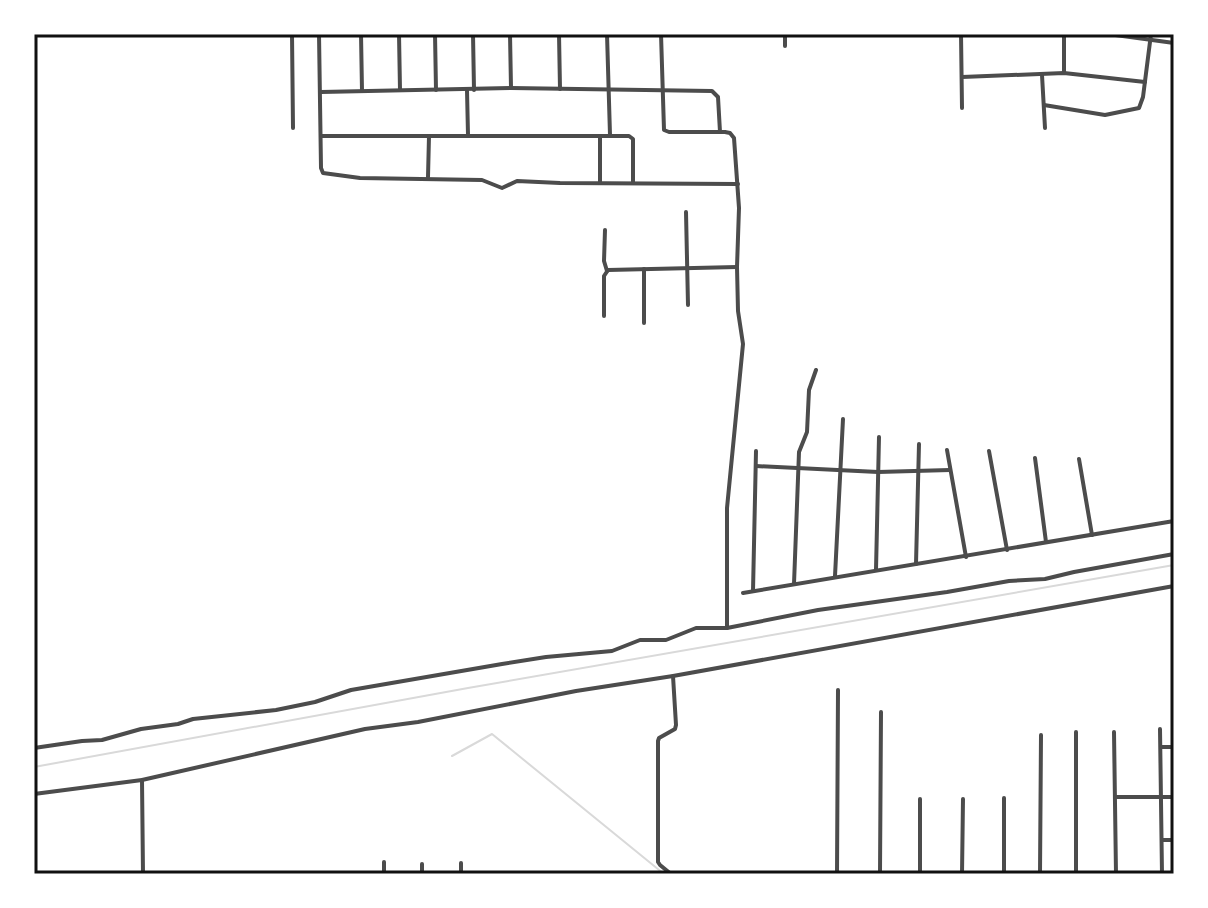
<svg xmlns="http://www.w3.org/2000/svg" width="1208" height="908" font-family="'Crimson Pro',serif">
  <rect width="100%" height="100%" fill="#fff"/>
  <g fill="none" stroke-linecap="round" stroke-linejoin="round">
    <g stroke="#d9d9d9" stroke-width="2">
      <path d="M452 756 492 734 664 874"/>
      <path d="M34 767 468 688 1174 565"/>
    </g>
    <g stroke="#4c4c4c" stroke-width="4">
      <path d="M292 34 293 128"/>
      <path d="M319 34 321 168 323 173 360 178 482 180 502 188 517 181 560 183 738 184"/>
      <path d="M361 34 362 91"/>
      <path d="M399 34 400 90"/>
      <path d="M435 34 436 90"/>
      <path d="M473 34 474 90"/>
      <path d="M510 34 511 88"/>
      <path d="M559 34 560 89"/>
      <path d="M607 34 610 135"/>
      <path d="M661 34 664 130 669 132H725L730 133 734 138 739 208 737 267 738 311 743 344 727 508V628"/>
      <path d="M785 34V46"/>
      <path d="M961 34 962 108"/>
      <path d="M1108 34 1174 43"/>
      <path d="M1064 73V34"/>
      <path d="M1042 75 1045 128"/>
      <path d="M962 77 1064 73 1145 82"/>
      <path d="M467 90 468 135"/>
      <path d="M321 92 511 88 712 91 718 97 720 132"/>
      <path d="M1044 105 1105 115 1139 108 1143 97 1151 34"/>
      <path d="M321 136H629L633 139V183"/>
      <path d="M428 177 429 136"/>
      <path d="M600 183V136"/>
      <path d="M686 212 688 305"/>
      <path d="M605 230 604 261 607 271"/>
      <path d="M604 316V276L608 270 737 267"/>
      <path d="M644 323V269"/>
      <path d="M947 450 966 557"/>
      <path d="M989 451 1007 550"/>
      <path d="M1035 458 1046 542"/>
      <path d="M1079 459 1092 535"/>
      <path d="M756 466 878 472 950 470"/>
      <path d="M916 564 919 444"/>
      <path d="M876 570 879 437"/>
      <path d="M835 576 843 419"/>
      <path d="M794 584 799 452 807 432 809 390 816 370"/>
      <path d="M753 591 756 451"/>
      <path d="M743 593 1174 521"/>
      <path d="M1160 729 1162 874"/>
      <path d="M1114 732 1116 874"/>
      <path d="M1161 747H1174"/>
      <path d="M34 748 82 741 102 740 141 729 178 724 193 719 276 710 315 702 351 690 502 664 546 657 612 651 640 640H666L696 628H727L818 610 947 592 1009 581 1045 579 1074 572 1174 554"/>
      <path d="M142 780 143 874"/>
      <path d="M34 794 142 780 365 729 418 722 576 691 673 676 1174 586"/>
      <path d="M1115 797H1174"/>
      <path d="M1004 798V874"/>
      <path d="M920 799V874"/>
      <path d="M1162 840H1174"/>
      <path d="M384 862V874"/>
      <path d="M461 863V874"/>
      <path d="M422 864V874"/>
      <path d="M671 874 660 865 658 862V741L659 738 675 729 676 725 673 676"/>
      <path d="M837 874 838 690"/>
      <path d="M880 874 881 712"/>
      <path d="M962 874 963 799"/>
      <path d="M1040 874 1041 735"/>
      <path d="M1076 874V732"/>
    </g>
  </g>
  <rect width="1208" height="908" fill="none" stroke="#ffffff" stroke-width="72"/>
  <rect x="36" y="36" width="1136" height="836" fill="none" stroke="#111" stroke-width="3"/>
</svg>
